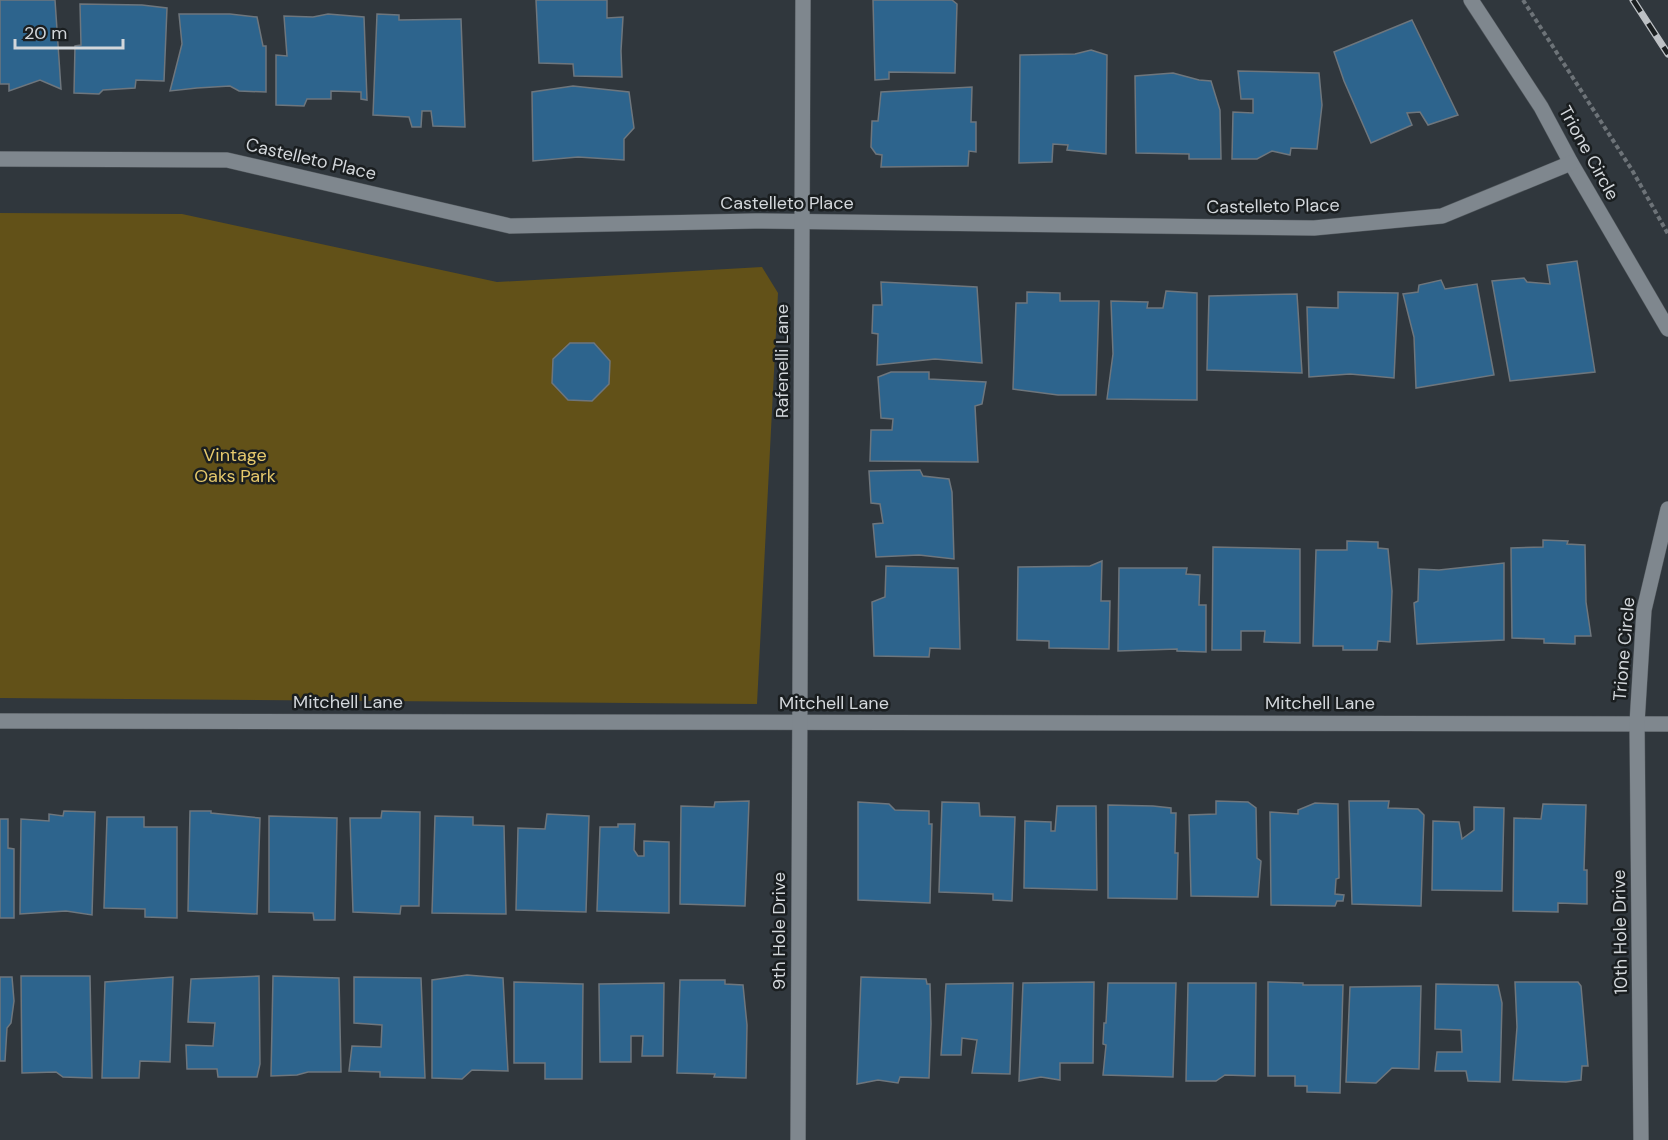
<svg xmlns="http://www.w3.org/2000/svg" width="1668" height="1140" font-family="'DM Sans',sans-serif">
  <rect width="100%" height="100%" fill="#30373d"/>
  <path fill="#625118" d="M0 213 182 214 497 282 762 267 778 293 757 704 0 698Z"/>
  <g fill="#2d648d" stroke="#6e767d" stroke-width="1.5">
    <path d="M0 0H55L61 89 40 80 9 91V84H0Z"/>
    <path d="M536 0H607V18L623 17 621 51 622 77 574 76 573 64 539 63Z"/>
    <path d="M873 0H952L957 4 955 73 889 72V79L875 80Z"/>
    <path d="M80 4 142 5 167 8 164 81 136 80 135 88 103 90 99 94 74 93 75 46 81 45Z"/>
    <path d="M179 14H230L257 17 263 46H266V92L239 91 230 86 197 88 170 91 182 44Z"/>
    <path d="M328 14 364 17 367 100 361 99V92L331 91V99H307L304 106 276 105V55L287 56 284 16 313 17Z"/>
    <path d="M377 14 399 15V20L461 19 465 127 433 126 431 111H422L421 127H412L409 117 373 115Z"/>
    <path d="M1412 20 1458 115 1428 125 1420 112 1407 113 1412 125 1371 143 1344 81 1334 52Z"/>
    <path d="M1091 50 1107 55 1106 154 1067 150 1068 145 1053 144 1052 162 1019 163 1020 55 1075 54Z"/>
    <path d="M1238 71 1319 73 1322 105 1317 149 1291 148 1290 155 1272 151 1257 159H1232L1233 112 1253 113V99H1241Z"/>
    <path d="M1173 73 1199 80 1211 81 1220 110 1221 159H1189V154L1136 153 1135 76Z"/>
    <path d="M573 86 629 92 634 128 624 139V160L578 157 533 161 532 92Z"/>
    <path d="M972 87 971 122H976V152L969 151 968 166 881 167 882 155 876 154 871 147 872 121H878L881 92Z"/>
    <path d="M1577 261 1595 372 1510 381 1492 281 1524 278 1527 282 1550 284 1547 265Z"/>
    <path d="M1441 280 1445 289 1477 284 1494 375 1416 388 1414 337 1403 294 1418 292 1419 285Z"/>
    <path d="M881 282 977 287 982 363 935 359 877 365 878 334 872 333 873 305H882Z"/>
    <path d="M1166 291 1197 293V400L1107 399 1113 354 1111 301 1148 302 1147 308H1163Z"/>
    <path d="M1027 292 1060 293V301H1099L1096 395H1058L1013 389 1016 303H1027Z"/>
    <path d="M1338 292 1398 293 1394 378 1350 374 1309 377 1307 307 1338 308Z"/>
    <path d="M1297 294 1302 373 1207 370 1209 296Z"/>
    <path d="M570 343H594L610 361 609 384 592 401 568 400 552 383 553 359Z"/>
    <path d="M891 372H929V379L986 382 982 404 975 406 978 462 870 461 871 430H892L893 419 881 418 878 377Z"/>
    <path d="M920 470 923 476 949 479 952 492 954 559 919 555 876 557 873 524 883 523 880 504 871 503 869 471Z"/>
    <path d="M1543 540 1568 541 1567 544 1585 545 1586 602 1591 636H1575V644L1544 643V639L1512 638 1511 548 1543 547Z"/>
    <path d="M1347 541 1378 542V548L1388 549 1392 591 1390 642 1378 641 1377 650H1343V646H1313L1316 550H1347Z"/>
    <path d="M1213 547 1300 549V643L1264 642 1265 631H1241V650H1212Z"/>
    <path d="M1102 561 1101 601H1110L1109 649 1049 648V641L1017 640 1018 567 1090 566Z"/>
    <path d="M1504 563V640L1417 644 1414 603 1418 601 1419 569 1439 570Z"/>
    <path d="M886 566 958 568 960 649 930 648 929 657 874 656 872 602 885 597Z"/>
    <path d="M1119 568H1187L1186 574 1200 575 1199 605H1206V652L1177 651V649L1118 651Z"/>
    <path d="M749 801 745 906 680 904 681 806 714 807 715 802Z"/>
    <path d="M1216 801 1248 802 1256 808 1257 858 1261 861 1258 897 1191 896 1189 815 1216 814Z"/>
    <path d="M1349 801H1389L1388 808 1418 809 1424 815 1421 906 1352 904Z"/>
    <path d="M858 802 889 804 895 810 929 811V824H932L930 903 858 900Z"/>
    <path d="M942 802 979 803 980 816 1015 817 1012 901 993 900V894L939 892Z"/>
    <path d="M1315 803 1338 804 1339 878 1336 879 1335 894 1344 895 1343 901H1337L1335 906 1271 905 1270 812 1298 814V810Z"/>
    <path d="M1543 804 1586 805 1584 870H1587V904L1558 903V912L1513 911 1514 818 1541 819Z"/>
    <path d="M1108 805 1153 806 1171 808V813H1176L1175 853H1178L1177 899 1108 898Z"/>
    <path d="M1057 806H1096L1097 890 1024 888 1025 821 1051 822V831H1055Z"/>
    <path d="M1474 807 1504 808 1502 891 1432 890 1433 821 1459 822 1462 839 1474 830Z"/>
    <path d="M64 811 95 812 92 915 66 911 20 914 21 819 49 821V814L63 816Z"/>
    <path d="M190 811H211V813L260 818 257 914 188 911Z"/>
    <path d="M382 811 420 812 419 906H401L400 914 353 912 350 818H381Z"/>
    <path d="M547 814 589 816 586 912 516 910 518 828 545 829Z"/>
    <path d="M269 816 337 818 335 920H314L313 913 269 912Z"/>
    <path d="M435 816 473 817V825L504 826 506 914 432 913Z"/>
    <path d="M107 817H144V827H177V918L145 917V909L104 908Z"/>
    <path d="M0 819H8V848L14 849V918H0Z"/>
    <path d="M618 824H635L634 850 638 856H644V841L669 842V913L597 911 600 827H618Z"/>
    <path d="M467 975 503 978 508 1071 472 1070 462 1079 432 1078V980Z"/>
    <path d="M21 976H90L92 1078 63 1077 56 1072 22 1073Z"/>
    <path d="M259 976 260 1064 257 1077H218L217 1069H187L186 1045 213 1046 215 1023 188 1022 191 979Z"/>
    <path d="M273 976 339 978 341 1072H308L297 1075 271 1076Z"/>
    <path d="M0 977H12L14 1001 11 1023 7 1028 5 1061H0Z"/>
    <path d="M173 977 170 1062 140 1061 139 1078H102L105 982Z"/>
    <path d="M354 977 421 978 425 1078 380 1077V1072L349 1071 352 1046 381 1047 382 1025 354 1023Z"/>
    <path d="M861 977 926 979 927 984H930L931 1024 929 1078 900 1077 898 1083 878 1080 857 1084Z"/>
    <path d="M680 980H725V984L743 985 747 1025 746 1078 714 1077 715 1074 677 1073Z"/>
    <path d="M514 982 583 984 582 1079H545V1063H514Z"/>
    <path d="M1094 982 1093 1063H1060V1080L1041 1077 1019 1081 1023 983Z"/>
    <path d="M1268 982 1303 983V985H1343L1340 1093 1307 1092V1086H1295V1076H1268Z"/>
    <path d="M1515 982H1578L1581 986 1588 1066H1582L1581 1080 1566 1082 1513 1080 1517 1027Z"/>
    <path d="M664 983 663 1056H642L643 1036H631V1062H600L599 984Z"/>
    <path d="M1013 983 1010 1074 972 1073 977 1040 962 1038 961 1055H941L946 984Z"/>
    <path d="M1108 983H1176L1173 1077 1103 1075 1106 1045 1103 1044 1104 1023H1106Z"/>
    <path d="M1188 983H1256L1255 1076 1225 1075 1216 1081H1186Z"/>
    <path d="M1436 984 1498 985 1502 1003 1500 1082 1468 1081 1466 1071H1435L1437 1052H1462L1461 1030 1435 1029Z"/>
    <path d="M1421 986 1419 1069 1392 1068 1376 1083 1346 1082 1350 987Z"/>
  </g>
  <g fill="none" stroke-linecap="round" stroke-linejoin="round">
    <defs>
      <g id="street">
        <path d="M1471 0 1541 107 1571 163 1668 329"/>
        <path d="M0 159 227 160 510 226 755 221 1314 228 1442 216 1571 163"/>
        <path d="M0 721 1668 724"/>
        <path d="M798 1140 803 0"/>
        <path d="M1641 1140 1637 723 1644 610 1668 509"/>
      </g>
    </defs>
    <use href="#street" stroke="#50565b" stroke-width="16"/>
    <path stroke="#6d7378" stroke-width="4" stroke-dasharray="4.5 3" stroke-linecap="butt" d="M1523 0 1632 170 1668 234"/>
    <use href="#street" stroke="#7f878e" stroke-width="15"/>
    <defs>
      <path id="rail" d="M1633 0 1668 54"/>
    </defs>
    <use href="#rail" stroke="#bdc1c5" stroke-width="7"/>
    <use href="#rail" stroke="#1a1e20" stroke-width="4.5" stroke-dasharray="14" stroke-linecap="butt"/>
  </g>
  <g text-anchor="middle" stroke-width="5" stroke-linejoin="round" paint-order="stroke">
    <g font-size="18" fill="#d3d7db" stroke="#1a1e20">
      <text transform="translate(1589 153) rotate(61)" y="6">Trione Circle</text>
      <text transform="translate(311 159) rotate(13)" y="6">Castelleto Place</text>
      <text x="787" y="209">Castelleto Place</text>
      <text transform="translate(1273 206) rotate(-1)" y="6">Castelleto Place</text>
      <text transform="translate(782 361) rotate(-90)" y="6">Rafenelli Lane</text>
      <text transform="translate(1624 649) rotate(-85)" y="6">Trione Circle</text>
      <text x="348" y="708">Mitchell Lane</text>
      <text x="834" y="709">Mitchell Lane</text>
      <text x="1320" y="709">Mitchell Lane</text>
      <text transform="translate(779 931) rotate(-90)" y="6">9th Hole Drive</text>
      <text transform="translate(1620 932) rotate(-91)" y="6">10th Hole Drive</text>
    </g>
    <g font-size="18" fill="#e6c96c" stroke="#1a1e20">
      <text x="235" y="461">Vintage<tspan x="235" dy="21">Oaks Park</tspan></text>
    </g>
  </g>
  <path d="M15 39v9h108v-9" fill="none" stroke="#d3d7db" stroke-width="3"/>
  <text x="24" y="39" font-size="18" fill="#d3d7db" stroke="#1a1e20" stroke-width="4.5" paint-order="stroke">20 m</text>
</svg>
